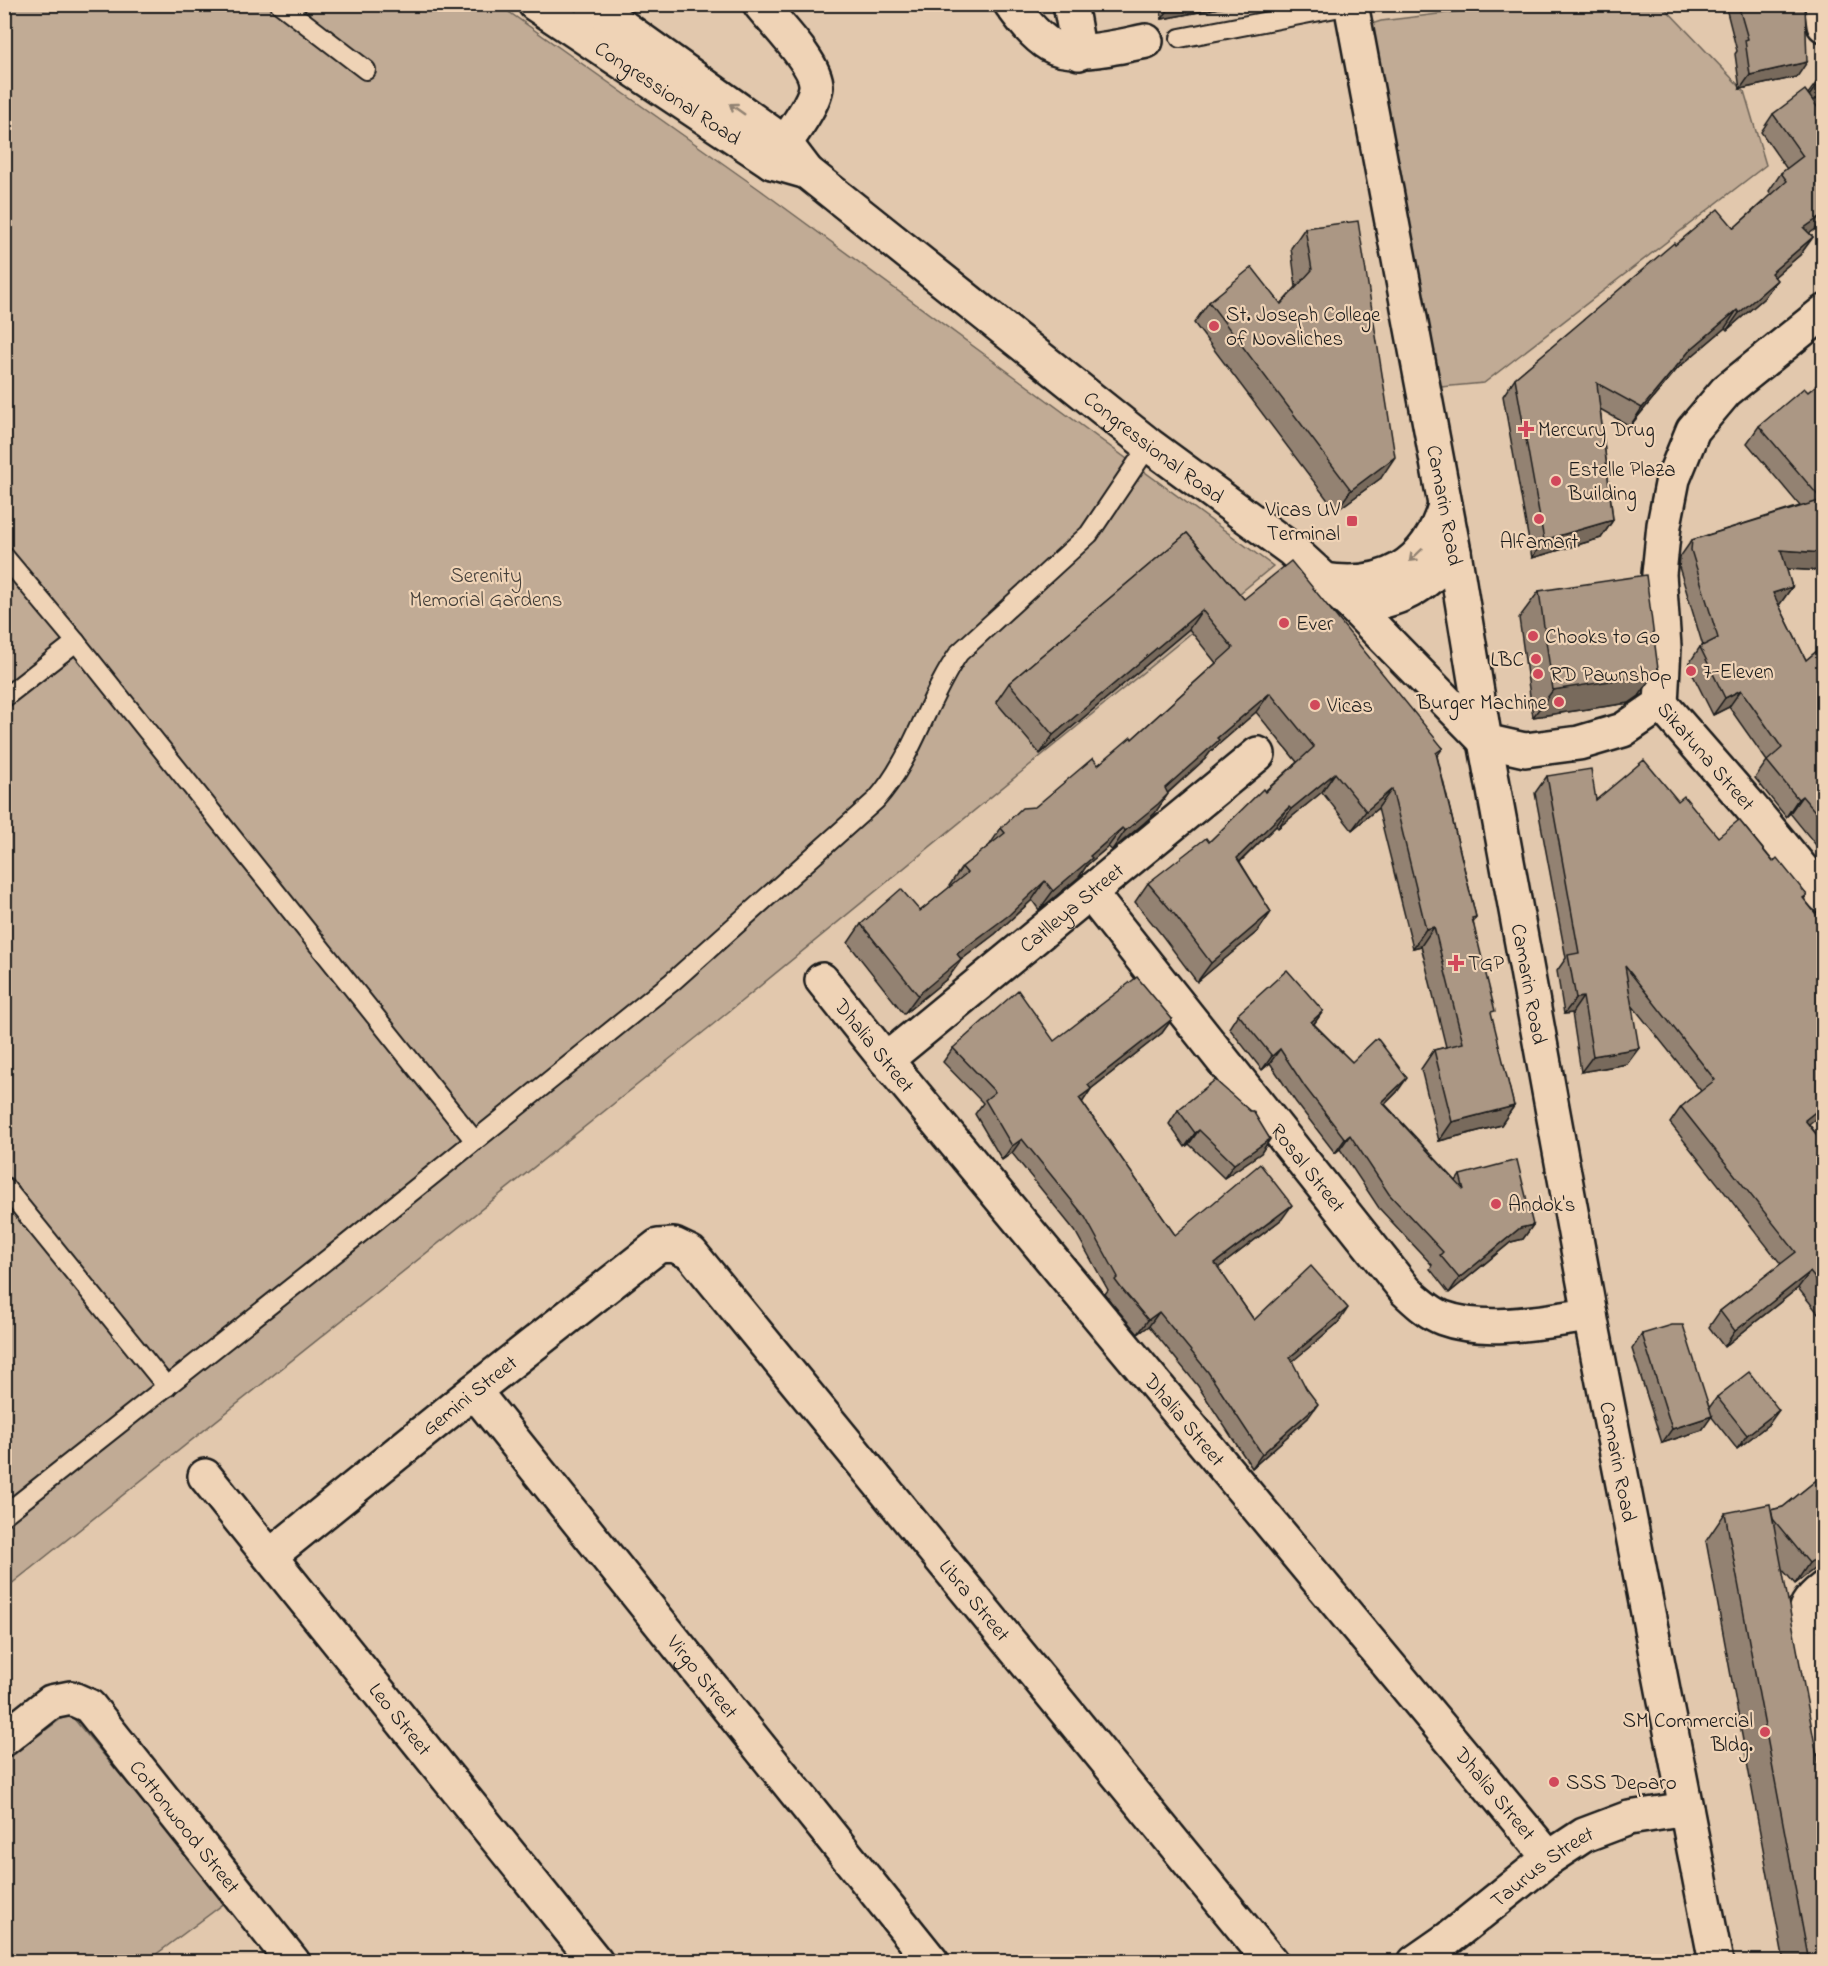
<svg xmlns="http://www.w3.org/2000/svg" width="1828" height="1966" font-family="'Indie Flower',sans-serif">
  <rect width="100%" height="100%" fill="#e2c8ad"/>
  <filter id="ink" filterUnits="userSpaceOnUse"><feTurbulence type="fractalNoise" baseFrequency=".0167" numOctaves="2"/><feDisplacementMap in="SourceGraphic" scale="12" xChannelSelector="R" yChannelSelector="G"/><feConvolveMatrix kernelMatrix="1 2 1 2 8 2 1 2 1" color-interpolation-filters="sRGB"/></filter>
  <g filter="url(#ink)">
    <g fill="#c1ab95" stroke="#6e6458" stroke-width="1.5">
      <path d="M5 5H499L759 189 1273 566 716 1022 5 1589Z"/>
      <path d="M1512 5H1662L1744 91 1766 165 1484 383 1430 388 1362 27 1381 21Z"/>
      <path d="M1823 1609V1658L1813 1618Z"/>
      <path d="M69 1713 226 1902 147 1961H5L4 1761Z"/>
    </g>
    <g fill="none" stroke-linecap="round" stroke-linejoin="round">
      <defs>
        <g id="service">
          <path d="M280 4 366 70"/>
          <path d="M1180 38 1351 5"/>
          <path d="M4 556 76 642 475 1141"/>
          <path d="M4 698 76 642"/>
          <path d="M4 1186 167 1387"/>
          <path d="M4 1515 348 1243 672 982 876 800C913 759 927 699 959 653L1089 534 1149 445"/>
        </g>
        <g id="minor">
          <path d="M760 4C774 22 818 65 816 87 814 106 783 145 772 162"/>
          <path d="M1011 4C1022 19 1034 35 1050 45 1073 59 1120 46 1146 41"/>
          <path d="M1070 4 1079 53"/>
          <path d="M1821 4 1824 25"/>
          <path id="s1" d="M1661 704 1749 805 1824 896"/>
          <path id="s2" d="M1090 893 1406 1291C1417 1301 1429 1313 1443 1318 1486 1334 1546 1321 1590 1315"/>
          <path id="s3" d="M822 980 886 1060 1549 1858"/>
          <path id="s4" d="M886 1060 1258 754"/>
          <path id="s5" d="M474 1391 932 1962"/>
          <path id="s6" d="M205 1476 596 1962"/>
          <path id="s7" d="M270 1556 474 1391 658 1246 674 1245 691 1253 1271 1962"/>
          <path d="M1824 1588C1807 1601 1805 1607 1801 1628L1824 1738"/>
          <path id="s8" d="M4 1739 51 1702 71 1698 89 1706 293 1962"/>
          <path id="s9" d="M1415 1962 1448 1939 1549 1858 1584 1835 1629 1818 1686 1809"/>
        </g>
        <path id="tertiary" d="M1485 741 1525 750 1579 743 1623 730 1661 704 1664 647 1659 574 1664 525 1673 479 1693 430 1726 391 1824 312"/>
        <g id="secondary">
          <path id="s10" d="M535 4 772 162 807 172"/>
          <path id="s11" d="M591 4 785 143 807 172 1149 445 1292 550 1353 606 1485 741"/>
          <path id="s12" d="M1351 4 1454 552 1485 741 1590 1315 1716 1962"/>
          <path d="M1324 580C1385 589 1427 566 1445 506"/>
          <path d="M1353 606C1399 602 1425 588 1454 552"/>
        </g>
      </defs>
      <use href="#service" stroke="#1c1c1c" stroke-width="22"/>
      <use href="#minor" stroke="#1c1c1c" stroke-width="38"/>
      <use href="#tertiary" stroke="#1c1c1c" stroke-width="38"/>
      <use href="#secondary" stroke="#1c1c1c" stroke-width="38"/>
      <use href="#service" stroke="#efd3b6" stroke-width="18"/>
      <use href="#minor" stroke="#efd3b6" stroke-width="33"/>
      <use href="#tertiary" stroke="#efd3b6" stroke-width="33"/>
      <use href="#secondary" stroke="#efd3b6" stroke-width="33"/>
    </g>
    <g fill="#938272" stroke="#1c1c1c" stroke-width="1.5">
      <path d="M1160 4H1241L1162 19Z"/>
      <path d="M1725 4H1805L1797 77 1740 89 1735 54 1737 51Z"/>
      <path d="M1824 77V97L1812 101 1824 116V223L1809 233 1813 237 1800 255 1774 277 1764 298 1727 330 1725 328 1678 368 1630 426 1600 409 1613 520 1601 538 1532 558 1503 396 1515 378 1675 245 1734 228 1771 194 1769 191 1781 173 1787 169 1761 132 1773 114 1808 94 1816 83Z"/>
      <path d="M1305 228 1381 478 1336 511 1194 323 1209 302 1281 304 1296 287 1291 248Z"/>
      <path d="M1824 379V571L1786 569 1792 587 1779 605 1806 660 1824 645V855L1790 813 1786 817 1755 778 1767 761 1729 707 1713 715 1688 665 1700 647 1703 646 1679 567 1680 557 1692 540 1800 506 1747 443 1759 426 1808 392Z"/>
      <path d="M1187 533 1244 599 1443 748 1437 756 1476 917 1473 922 1491 1016 1514 1106 1501 1125 1439 1141 1421 1069 1434 1050 1446 1047 1421 946 1413 948 1378 808 1352 830 1322 792 1278 828 1276 826 1240 862 1271 912 1258 931 1197 982 1161 934 1135 902 1148 883 1209 842 1297 762 1256 712 1211 751 1205 759 1168 793 1155 813 1144 823 1112 850 1108 847 1087 865 1079 877 1039 910 1032 900 995 934 961 960 948 978 904 1014 848 943 861 924 920 911 950 887 949 886 962 867 989 846 1001 828 1035 807 1098 765 1132 739 1216 663 1189 629 1040 754 996 702 1009 683Z"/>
      <path d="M1539 591 1658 669 1639 696 1629 703 1533 717 1519 618Z"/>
      <path d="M1547 776 1596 800 1678 801 1718 837 1773 862 1807 895 1804 899 1809 1124 1824 1144V1309L1818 1313 1798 1288 1724 1347 1709 1327 1720 1311 1781 1264 1670 1123 1681 1107 1701 1091 1631 1004 1627 1064 1581 1072 1572 1013 1564 1014 1557 971 1566 958 1535 793Z"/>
      <path d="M1323 1011 1314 1024 1352 1062 1397 1092 1385 1104 1456 1181 1460 1175 1533 1225 1523 1239 1511 1242 1449 1293 1430 1269 1432 1265 1379 1208 1340 1149 1335 1153 1295 1101 1270 1063 1262 1070 1229 1028 1238 1014Z"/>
      <path d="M1172 1019 1162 1033 1091 1089 1082 1102 1175 1235 1282 1219 1218 1268 1254 1320 1338 1323 1292 1361 1308 1418 1252 1468 1198 1386 1149 1326 1138 1334 1111 1302 1105 1294 1108 1290 1075 1231 1012 1153 1002 1160 975 1114 983 1103 943 1062 953 1048 1054 1041Z"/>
      <path d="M1178 1110 1250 1111 1270 1139 1261 1153 1224 1178 1189 1144 1185 1147 1169 1124Z"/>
      <path d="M1642 1334 1709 1408 1717 1397 1769 1424 1737 1449 1711 1416 1702 1430 1662 1443 1632 1349Z"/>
      <path d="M1824 1474V1561L1795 1584 1782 1569 1824 1962H1784L1706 1541 1725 1513 1771 1510 1783 1507Z"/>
    </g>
    <g fill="#786a5c" stroke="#1c1c1c" stroke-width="1.5">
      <path d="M1172 4H1241L1162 19Z"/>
      <path d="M1807 62 1797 77 1740 89 1750 75Z"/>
      <path d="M1824 83V97L1804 103 1817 85Z"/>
      <path d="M1824 214V223L1792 246 1804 228Z"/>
      <path d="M1813 237 1800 255 1758 291 1771 273Z"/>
      <path d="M1777 280 1764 298 1727 330 1739 313Z"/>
      <path d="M1737 310 1725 328 1678 368 1630 426 1642 408 1690 350Z"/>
      <path d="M1395 457 1381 478 1336 511 1351 490Z"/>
      <path d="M1613 520 1601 538 1532 558 1544 540Z"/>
      <path d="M1781 550 1824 553V571L1769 568Z"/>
      <path d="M1792 587 1780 604 1761 610 1773 593Z"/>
      <path d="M1202 610 1189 629 1040 754 1053 735Z"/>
      <path d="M1658 669 1639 696 1629 703 1533 717 1553 690Z"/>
      <path d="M1741 690 1729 707 1713 715 1725 698Z"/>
      <path d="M1270 693 1256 712 1211 751 1205 759 1152 807 1165 788 1217 738Z"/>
      <path d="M1335 773 1322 792 1278 828 1291 809Z"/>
      <path d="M1392 789 1378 808 1352 830 1366 811Z"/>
      <path d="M1168 794 1155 813 1144 823 1112 850 1125 831Z"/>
      <path d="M1802 796 1790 813 1786 817 1798 799Z"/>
      <path d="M1289 807 1276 826 1224 877 1237 858Z"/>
      <path d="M1122 828 1108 847 1087 865 1079 877 1039 910 1053 891 1090 856Z"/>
      <path d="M1045 881 1032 900 995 934 961 960 948 978 904 1014 918 995 957 954Z"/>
      <path d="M1271 912 1258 931 1197 982 1211 963Z"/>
      <path d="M1434 927 1421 946 1413 948 1426 929Z"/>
      <path d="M1583 997 1572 1013 1564 1014 1576 998Z"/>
      <path d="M1323 1011 1313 1025 1311 1022Z"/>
      <path d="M1172 1019 1162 1033 1078 1099 1088 1085Z"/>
      <path d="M1639 1048 1627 1064 1581 1072 1593 1056Z"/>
      <path d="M1280 1049 1270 1063 1262 1070 1272 1056Z"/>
      <path d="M1407 1078 1397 1092 1373 1116 1382 1102Z"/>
      <path d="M1091 1089 1082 1103 1079 1098Z"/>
      <path d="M1824 1105V1112L1794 1136 1805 1120Z"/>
      <path d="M1514 1106 1501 1125 1439 1141 1452 1122Z"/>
      <path d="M1199 1130 1189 1144 1185 1147 1195 1133Z"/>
      <path d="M1350 1135 1340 1149 1335 1153 1345 1139Z"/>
      <path d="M1022 1139 1012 1153 1002 1160 1012 1146Z"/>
      <path d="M1270 1139 1261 1153 1224 1178 1234 1164Z"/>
      <path d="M1292 1205 1282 1219 1205 1278 1215 1263Z"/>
      <path d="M1533 1225 1523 1239 1511 1242 1449 1293 1459 1278 1520 1228Z"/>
      <path d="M1810 1272 1798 1288 1724 1347 1735 1331Z"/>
      <path d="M1348 1308 1338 1323 1281 1371 1290 1357Z"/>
      <path d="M1159 1312 1149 1326 1138 1334 1148 1320Z"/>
      <path d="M1318 1404 1308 1418 1252 1468 1262 1454Z"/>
      <path d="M1779 1410 1769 1424 1737 1449 1747 1435Z"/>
      <path d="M1712 1416 1702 1430 1662 1443 1672 1429Z"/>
      <path d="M1824 1552V1561L1795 1584 1809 1563Z"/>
    </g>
    <g fill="#ab9784" stroke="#1c1c1c" stroke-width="1.5">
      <path d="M1738 4H1805L1807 62 1750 75 1745 40 1748 39Z"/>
      <path d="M1824 77V83L1817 85 1816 83Z"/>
      <path d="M1805 90 1824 116V214L1804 228 1813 237 1771 273 1777 280 1739 313 1737 310 1690 350 1642 408 1597 383 1613 520 1544 540 1515 378 1674 243 1675 245 1718 209 1734 228 1787 181 1781 173 1803 156 1773 114Z"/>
      <path d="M1358 221 1395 457 1351 490 1209 302 1252 267 1281 304 1312 270 1305 228Z"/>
      <path d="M1824 379V553L1781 550 1792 587 1773 593 1806 660 1824 645V822L1802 796 1798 799 1767 761 1782 748 1741 690 1725 698 1700 647 1718 638 1691 550 1692 540 1822 500 1759 426 1804 388 1808 392Z"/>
      <path d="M1187 533 1244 599 1291 561 1443 748 1436 753 1476 917 1472 918 1495 1011 1491 1012 1514 1106 1452 1122 1434 1050 1463 1043 1434 927 1426 929 1392 789 1366 811 1335 773 1291 809 1289 807 1237 858 1271 912 1211 963 1175 915 1148 883 1206 838 1209 842 1263 789 1265 792 1314 747 1270 693 1217 738 1219 740 1165 788 1168 794 1158 804 1125 831 1122 828 1090 856 1092 858 1053 891 1045 881 1009 915 957 954 961 959 918 995 861 924 901 889 920 911 967 873 962 867 1005 833 1001 828 1022 808 1035 807 1093 758 1098 765 1131 737 1132 739 1233 648 1202 610 1053 735 1009 683Z"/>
      <path d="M1646 575 1658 669 1649 675 1553 690 1539 591Z"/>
      <path d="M1644 760 1678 801 1684 796 1718 837 1739 820 1773 862 1777 858 1807 895 1803 898 1824 924V1105L1805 1120 1824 1144V1290L1810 1272 1735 1331 1720 1311 1796 1252 1681 1107 1715 1080 1625 966 1639 1048 1593 1056 1583 997 1576 998 1568 955 1579 953 1547 776 1591 769 1596 800Z"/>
      <path d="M1287 970 1323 1011 1311 1022 1352 1062 1377 1038 1407 1078 1382 1102 1464 1190 1460 1175 1517 1160 1533 1225 1520 1228 1459 1278 1440 1255 1443 1252 1389 1194 1350 1135 1345 1139 1305 1087 1280 1049 1272 1056 1238 1014Z"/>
      <path d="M1137 977 1172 1019 1088 1085 1091 1089 1079 1098 1175 1235 1260 1164 1292 1205 1215 1263 1254 1320 1311 1266 1348 1308 1290 1357 1306 1388 1318 1404 1262 1454 1208 1372 1159 1312 1148 1320 1121 1288 1115 1280 1118 1277 1085 1217 1022 1139 1012 1146 985 1100 995 1092 953 1048 1018 990 1054 1041Z"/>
      <path d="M1215 1080 1250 1111H1253L1270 1139 1234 1164 1199 1130 1195 1133 1178 1110Z"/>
      <path d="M1672 1325H1683L1712 1416 1672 1429 1642 1334Z"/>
      <path d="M1749 1372 1779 1410 1747 1435 1717 1397Z"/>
      <path d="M1824 1474V1552L1809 1563 1773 1519 1771 1510 1783 1507Z"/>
      <path d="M1770 1504 1824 1793V1962H1809L1725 1513Z"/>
    </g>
    <defs><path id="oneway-shaft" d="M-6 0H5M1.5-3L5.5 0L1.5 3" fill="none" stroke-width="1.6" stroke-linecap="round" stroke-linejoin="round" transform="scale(1.5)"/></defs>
    <g stroke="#908171">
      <use href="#oneway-shaft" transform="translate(737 109) rotate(-145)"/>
      <use href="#oneway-shaft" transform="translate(1416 555) rotate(136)"/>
    </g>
  </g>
  <g fill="#d1495b" stroke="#efd3b6" stroke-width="2">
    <circle cx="1214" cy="326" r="6"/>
    <path d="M1523 420h6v6h6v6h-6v6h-6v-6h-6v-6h6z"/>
    <circle cx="1556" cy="481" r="6"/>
    <circle cx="1539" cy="519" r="6"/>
    <rect x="1346" y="515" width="12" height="12" rx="3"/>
    <circle cx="1284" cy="623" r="6"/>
    <circle cx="1533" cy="636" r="6"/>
    <circle cx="1536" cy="659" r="6"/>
    <circle cx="1691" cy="671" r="6"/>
    <circle cx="1538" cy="674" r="6"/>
    <circle cx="1559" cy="702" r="6"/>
    <circle cx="1315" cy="705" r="6"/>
    <path d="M1453 954h6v6h6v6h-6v6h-6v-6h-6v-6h6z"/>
    <circle cx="1496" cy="1204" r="6"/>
    <circle cx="1765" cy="1732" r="6"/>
    <circle cx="1554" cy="1782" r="6"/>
  </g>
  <g text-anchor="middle" stroke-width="4.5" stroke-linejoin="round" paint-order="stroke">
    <g font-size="21" fill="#1c1c1c" stroke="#efd3b6">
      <text dy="7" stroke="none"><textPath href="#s10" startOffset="160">Congressional Road</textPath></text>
      <text dy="7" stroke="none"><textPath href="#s11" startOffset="718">Congressional Road</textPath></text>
      <text dy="7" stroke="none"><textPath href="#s12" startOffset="510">Camarin Road</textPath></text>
      <text dy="7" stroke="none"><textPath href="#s1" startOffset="69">Sikatuna Street</textPath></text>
      <text dy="7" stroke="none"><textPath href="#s4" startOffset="240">Catlleya Street</textPath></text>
      <text dy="7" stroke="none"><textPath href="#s12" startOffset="996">Camarin Road</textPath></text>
      <text dy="7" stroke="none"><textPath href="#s3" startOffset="84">Dhalia Street</textPath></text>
      <text dy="7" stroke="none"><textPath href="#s2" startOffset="351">Rosal Street</textPath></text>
      <text dy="7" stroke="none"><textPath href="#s7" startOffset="256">Gemini Street</textPath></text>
      <text dy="7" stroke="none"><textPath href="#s3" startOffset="570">Dhalia Street</textPath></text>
      <text dy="7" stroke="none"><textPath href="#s12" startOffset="1482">Camarin Road</textPath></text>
      <text dy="7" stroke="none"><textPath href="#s7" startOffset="980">Libra Street</textPath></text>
      <text dy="7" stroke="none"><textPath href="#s5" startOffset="366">Virgo Street</textPath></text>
      <text dy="7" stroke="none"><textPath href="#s6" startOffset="312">Leo Street</textPath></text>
      <text dy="7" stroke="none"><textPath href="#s3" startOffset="1056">Dhalia Street</textPath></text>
      <text dy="7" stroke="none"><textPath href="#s8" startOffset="254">Cottonwood Street</textPath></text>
      <text dy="7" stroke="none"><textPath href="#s9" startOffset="159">Taurus Street</textPath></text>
    </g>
    <g font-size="21" fill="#1c1c1c" stroke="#efd3b6" text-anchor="start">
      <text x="1226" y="321">St. Joseph College<tspan x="1226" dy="24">of Novaliches</tspan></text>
      <text x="1538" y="436">Mercury Drug</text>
      <text x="1568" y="476">Estelle Plaza<tspan x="1568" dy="24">Building</tspan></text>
      <text x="1340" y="516" text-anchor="end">Vicas UV<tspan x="1340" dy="24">Terminal</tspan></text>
      <text x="1539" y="548" text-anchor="middle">Alfamart</text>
      <text x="1296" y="630">Ever</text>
      <text x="1545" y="643">Chooks to Go</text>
      <text x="1524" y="666" text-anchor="end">LBC</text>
      <text x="1703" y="678">7-Eleven</text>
      <text x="1550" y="681">RD Pawnshop</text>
      <text x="1547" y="709" text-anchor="end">Burger Machine</text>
      <text x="1327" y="712">Vicas</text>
      <text x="1468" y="970">TGP</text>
      <text x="1508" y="1211">Andok's</text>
      <text x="1753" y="1727" text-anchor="end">SM Commercial<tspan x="1753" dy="24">Bldg.</tspan></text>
      <text x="1566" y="1789">SSS Deparo</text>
    </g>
    <g font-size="21" fill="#45403a" stroke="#efd3b6">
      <text x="486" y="582">Serenity<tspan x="486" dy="24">Memorial Gardens</tspan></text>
    </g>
  </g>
  <rect width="1828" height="1966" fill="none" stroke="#efd3b6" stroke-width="24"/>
  <rect x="12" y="12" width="1804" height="1942" fill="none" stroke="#1c1c1c" stroke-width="2" filter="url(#ink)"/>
</svg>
